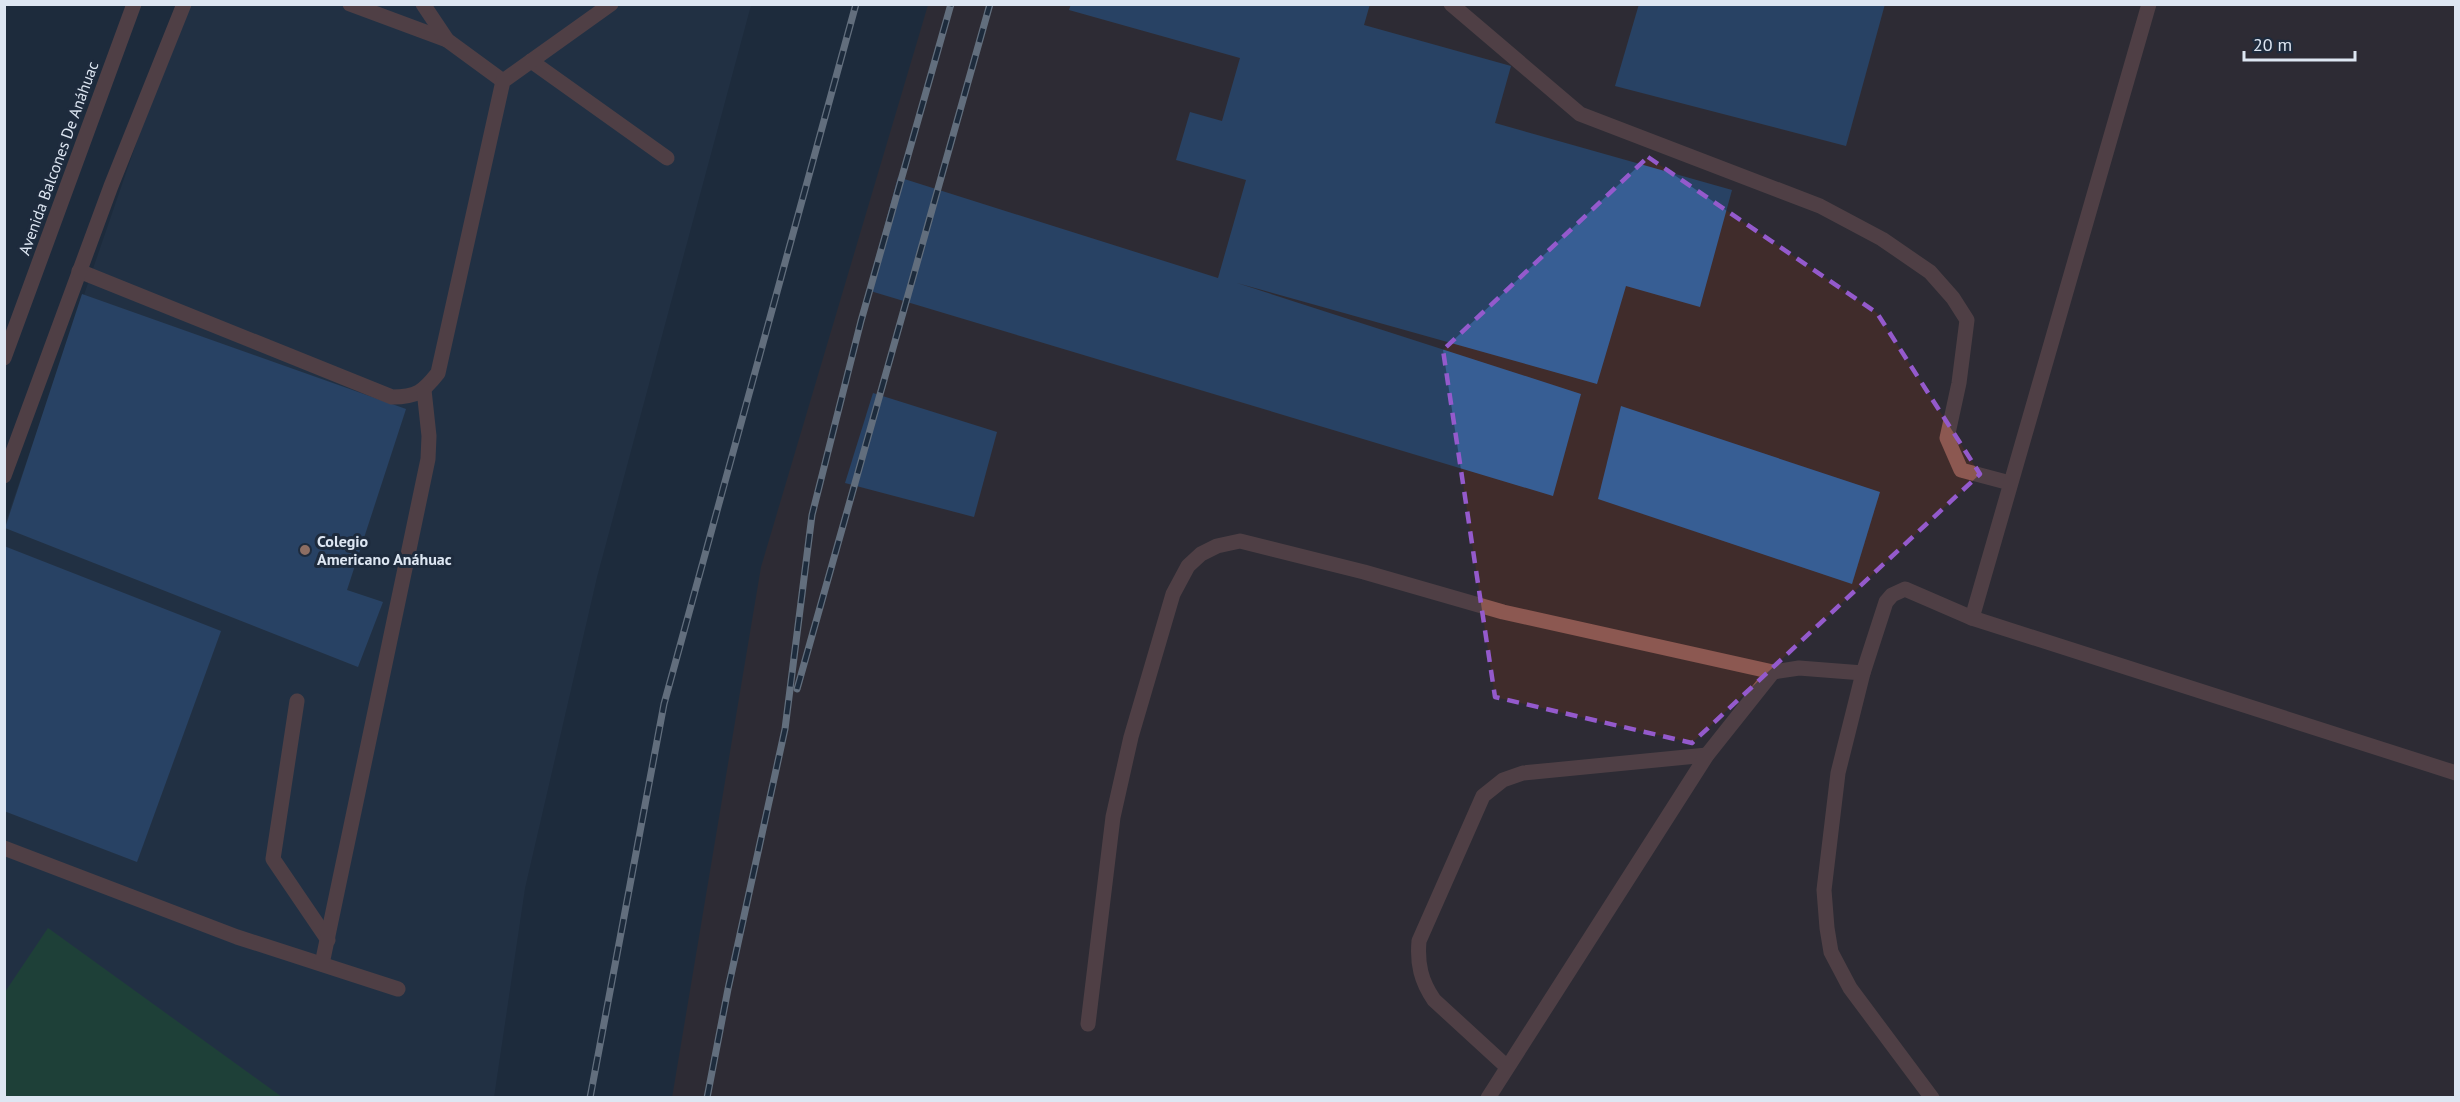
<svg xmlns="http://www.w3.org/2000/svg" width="2460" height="1102" font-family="'PT Sans',sans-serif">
  <rect width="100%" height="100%" fill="#1e2b3d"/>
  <path fill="#27374d" d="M184 5H751L597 577 525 888 494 1097 5 1098V524Z"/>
  <path fill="#402c2b" d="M928 5H2455V1097L672 1098 761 567Z"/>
  <path fill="#215a33" d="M48 928 282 1097H5V992Z"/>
  <g fill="#375e94">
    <path d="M1071 4H1370L1364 25 1511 66 1495 123 1732 190 1700 307 1626 286 1597 384 1237 283 1581 394 1553 496 867 290 898 177 1218 278 1246 180 1176 160 1190 112 1222 121 1240 58 1069 10Z"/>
    <path d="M1639 4H1885L1846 146 1615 86Z"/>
    <path d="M82 294 406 409 347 590 383 602 358 667 5 528Z"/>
    <path d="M873 393 997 432 974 517 845 483Z"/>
    <path d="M1621 406 1880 492 1852 584 1598 499Z"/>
    <path d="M4 546 221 631 137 862 4 811Z"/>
  </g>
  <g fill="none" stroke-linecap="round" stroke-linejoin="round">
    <g stroke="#8c5851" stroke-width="15">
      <path d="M350 4 447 40"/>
      <path d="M423 4 447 40 503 81"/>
      <path d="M1451 4 1580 114 1820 206 1882 239 1930 272 1953 298 1967 320 1959 383 1947 438 1961 470 2010 483"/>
      <path d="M531 61 667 158"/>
      <path d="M79 271 392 397C417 397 423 392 438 373L503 81 611 4"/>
      <path d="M4 358 134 4"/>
      <path d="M4 476 111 186 184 4"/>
      <path d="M1972 618 2149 4"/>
      <path d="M297 701 273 859 328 940"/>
      <path d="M4 848 237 937 398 989"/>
      <path d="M322 964 428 459 429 436 424 390"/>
      <path d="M1088 1024 1113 817 1131 737 1173 594 1188 566 1201 554 1217 546 1240 541 1364 572 1503 612 1773 672"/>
      <path d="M1507 1067 1434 1000C1421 981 1417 964 1419 941L1483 796 1503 780 1523 773 1707 755"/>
      <path d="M1488 1098 1707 755 1773 672 1799 668 1863 673"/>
      <path d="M1932 1098 1850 988 1831 952 1827 928 1824 890 1838 773 1863 673 1886 602 1892 595 1905 589 1972 618 2456 773"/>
    </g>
    <defs>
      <g id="rail">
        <path d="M797 689 990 4"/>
        <path d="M590 1098 664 704 856 4"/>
        <path d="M707 1098 728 989 785 729 812 515 861 321 951 4"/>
      </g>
    </defs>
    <use href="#rail" stroke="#b5bfcc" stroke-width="7"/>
    <use href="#rail" stroke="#1e2b3d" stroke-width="4.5" stroke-dasharray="14" stroke-linecap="butt"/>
  </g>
  <path d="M0 0H2460V1102H0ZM1648 157 1877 313 1980 474 1692 743 1495 697 1443 350Z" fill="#1e2b3d" fill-opacity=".55" fill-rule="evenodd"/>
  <path fill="none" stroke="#945acc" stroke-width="4.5" stroke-dasharray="12 8" stroke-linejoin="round" d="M1648 157 1877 313 1980 474 1692 743 1495 697 1443 350Z"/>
  <circle fill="#8d6e63" stroke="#1e2b3d" stroke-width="2" cx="305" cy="550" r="6"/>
  <g text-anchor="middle" stroke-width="6" stroke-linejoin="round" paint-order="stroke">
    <g font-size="16" fill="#dde6f2" stroke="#1e2b3d">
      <text transform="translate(58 158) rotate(-70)" y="6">Avenida Balcones De Anáhuac</text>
    </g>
    <g font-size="16" font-weight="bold" fill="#dde6f2" stroke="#1e2b3d" text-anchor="start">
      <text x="317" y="547">Colegio<tspan x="317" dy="18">Americano Anáhuac</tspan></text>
    </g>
  </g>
  <rect width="2460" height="1102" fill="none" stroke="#dde6f2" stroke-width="12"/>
  <path d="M2244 51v9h111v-9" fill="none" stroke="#dde6f2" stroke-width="3"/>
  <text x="2253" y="51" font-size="18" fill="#dde6f2" stroke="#1e2b3d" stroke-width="4.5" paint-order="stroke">20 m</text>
</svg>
